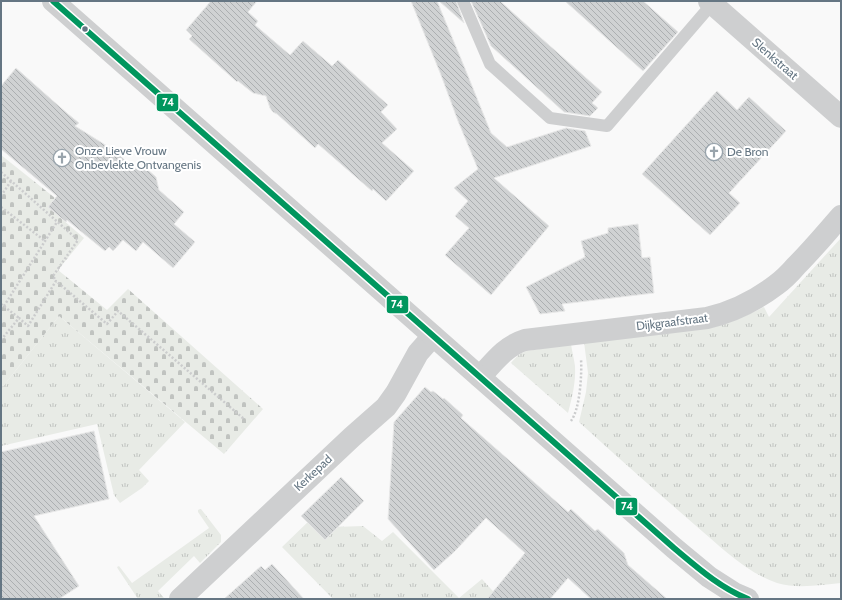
<svg xmlns="http://www.w3.org/2000/svg" width="842" height="600" font-family="Cabin,sans-serif">
  <defs>
    <pattern id="grass-tufts" width="24" height="20" patternUnits="userSpaceOnUse"><rect width="24" height="20" fill="#e8ebe6"/><path d="M3 7l-1-3M5 7V3M7 7l1-3M15 17l-1-3M17 17v-4M19 17l1-3" fill="none" stroke="#c0c3c0"/></pattern>
    <pattern id="cemetery-stones" width="16" height="16" patternUnits="userSpaceOnUse"><rect width="16" height="16" fill="#e8ebe6"/><path d="M2 7V4a2 2 0 0 1 4 0v3zM10 15v-3a2 2 0 0 1 4 0v3z" fill="#c0c3c0"/></pattern>
    <pattern id="building-back-hatch" width="6" height="6" patternUnits="userSpaceOnUse"><rect width="6" height="6" fill="#d0d2d3"/><path d="M-1 5l2 2M0 0l6 6M5-1l2 2" fill="none" stroke="#acafb1"/></pattern>
  </defs>
  <rect width="100%" height="100%" fill="#f9f9f9"/>
  <g fill="url(#grass-tufts)">
    <path d="M841 238V583C821 585 797 589 777 583 745 572 720 546 695 525 656 491 617 457 579 422L586 392 588 373 584 342 711 328C729 323 746 316 764 307L769 317Z"/>
    <path d="M59 316 185 422 139 470 149 481 142 488 120 503 114 495 97 424 1 446V389Z"/>
    <path d="M571 344C572 351 574 359 575 366 576 382 572 398 568 413L511 363C516 357 520 353 527 351Z"/>
    <path d="M200 509H201L221 535V542L200 563 194 556 158 591 164 598 162 599H138L118 569 117 567 119 566 132 583 209 528 198 512V510Z"/>
    <path d="M312 518 335 527 363 526 382 541 393 532 459 598 482 579 500 599H333L282 547Z"/>
  </g>
  <path fill="url(#cemetery-stones)" d="M1 155 55 198 48 207 84 238 58 270 107 310 128 289 263 409 224 454 59 316 1 389Z"/>
  <g fill="url(#building-back-hatch)" stroke="#e8e8e8">
    <path d="M211 1H257L248 12 258 21 255 25 290 55 303 41 332 66 338 60 388 105 381 112 397 129 382 143 414 171 386 201 373 189 372 191 318 144 315 148 277 114 273 112 270 108 266 96 253 93 238 81 237 82 189 39 192 36 186 30Z"/>
    <path d="M411 1H437L466 71 491 133 507 147 566 128 585 131 591 146 494 178 549 226 491 295 445 255 469 228 455 216 468 201 454 188 478 169 458 121 441 75Z"/>
    <path d="M439 1H456L464 23Z"/>
    <path d="M471 1H500L541 38 602 92 592 103 598 108 590 116 564 112 491 46Z"/>
    <path d="M565 1H643L678 32 643 71Z"/>
    <path d="M16 68 52 100 68 114 79 123 75 126 115 151 133 168 148 170 156 177 159 190 184 212 174 224 195 242 173 268 143 242 136 251 123 240 113 251 109 247 105 251 67 220 66 222 48 207 57 196 1 149V86Z"/>
    <path d="M717 91 737 110 749 97 786 131 729 193 740 203 710 235 642 174Z"/>
    <path d="M638 224 642 258 650 257 654 293 562 304 565 311 540 314 526 287 585 257 581 241 608 233V228Z"/>
    <path d="M425 387 431 392 433 391 443 399 444 398 463 415 461 418 568 512 571 509 595 531 598 529 624 553 628 565 667 599H591L568 578 550 599H487L525 553 486 518 454 552 434 570 388 519 394 422Z"/>
    <path d="M94 431 109 499 34 516 79 586 59 599H1V452Z"/>
    <path d="M341 477 364 501 325 540 301 516Z"/>
    <path d="M272 564 304 599H224L261 566 265 570Z"/>
  </g>
  <g fill="none" stroke-linecap="round" stroke-linejoin="round">
    <g stroke="#cbcccd" stroke-width="2.5" stroke-dasharray="2 2" stroke-linecap="butt">
      <path d="M1 172 78 240 53 276 56 281"/>
      <path d="M1 196 11 181"/>
      <path d="M1 207 45 241"/>
      <path d="M1 304 19 318"/>
      <path d="M4 306 57 222"/>
      <path d="M1 340 19 318 28 326 56 281 107 324 118 311 244 419"/>
      <path d="M571 421C580 409 582 374 581 359"/>
    </g>
    <path stroke="#cecfd0" stroke-width="12" d="M463 1 490 64 550 118 607 126 712 4"/>
    <g stroke="#cecfd0" stroke-width="22">
      <path d="M709 1 841 117"/>
      <path d="M480 377C493 363 505 346 525 340L707 318C732 312 755 301 776 285 783 280 790 273 796 266 812 250 826 233 841 216"/>
      <path d="M180 599 352 437 386 407 396 393 418 353 433 336"/>
    </g>
    <path stroke="#cecfd0" stroke-width="22" d="M53 1 674 548 709 577 734 593 748 599"/>
    <defs>
      <path id="bus-1" d="M53 1 674 548C698 568 719 587 748 599"/>
    </defs>
    <use href="#bus-1" stroke="#fff" stroke-width="9"/>
    <use href="#bus-1" stroke="#00965e" stroke-width="6"/>
  </g>
  <defs>
    <symbol id="church-ring" viewBox="-11 -11 22 22"><circle r="9.5" fill="#fff" stroke="#99a4ac" stroke-width="1.5"/><path d="M-1.2-6h2.4v3.5h3.3v2.4h-3.3V6h-2.4V-.1h-3.3v-2.4h3.3Z" fill="#99a4ac"/></symbol>
  </defs>
  <g fill-rule="evenodd">
    <use href="#church-ring" x="704" y="142" width="20" height="20"/>
    <use href="#church-ring" x="52" y="148" width="20" height="20"/>
  </g>
  <circle fill="#657683" stroke="#fff" stroke-width="1.5" cx="85" cy="29" r="3.5"/>
  <g text-anchor="middle" stroke-width="4" stroke-linejoin="round" paint-order="stroke">
    <g font-size="12" fill="#657683" stroke="#fff">
      <text transform="translate(775 59) rotate(41)" y="4">Slenkstraat</text>
      <text transform="translate(672 322) rotate(-7)" y="4">Dijkgraafstraat</text>
      <text transform="translate(313 473) rotate(-43)" y="4">Kerkepad</text>
    </g>
    <g font-size="12" fill="#657683" stroke="#fff" text-anchor="start">
      <text x="75" y="155">Onze Lieve Vrouw<tspan x="75" dy="14">Onbevlekte Ontvangenis</tspan></text>
      <text x="727" y="156">De Bron</text>
    </g>
  </g>
  <g stroke="#fff" stroke-width="1.5">
    <rect x="156" y="93" width="23" height="19" rx="4" fill="#00965e"/>
    <rect x="386" y="295" width="23" height="19" rx="4" fill="#00965e"/>
    <rect x="615" y="497" width="23" height="19" rx="4" fill="#00965e"/>
  </g>
  <g font-size="11" text-anchor="middle" font-weight="bold" fill="#fff">
    <text x="168" y="106">74</text>
    <text x="397" y="308">74</text>
    <text x="627" y="510">74</text>
  </g>
  <rect width="842" height="600" fill="none" stroke="#657683" stroke-width="4"/>
</svg>
